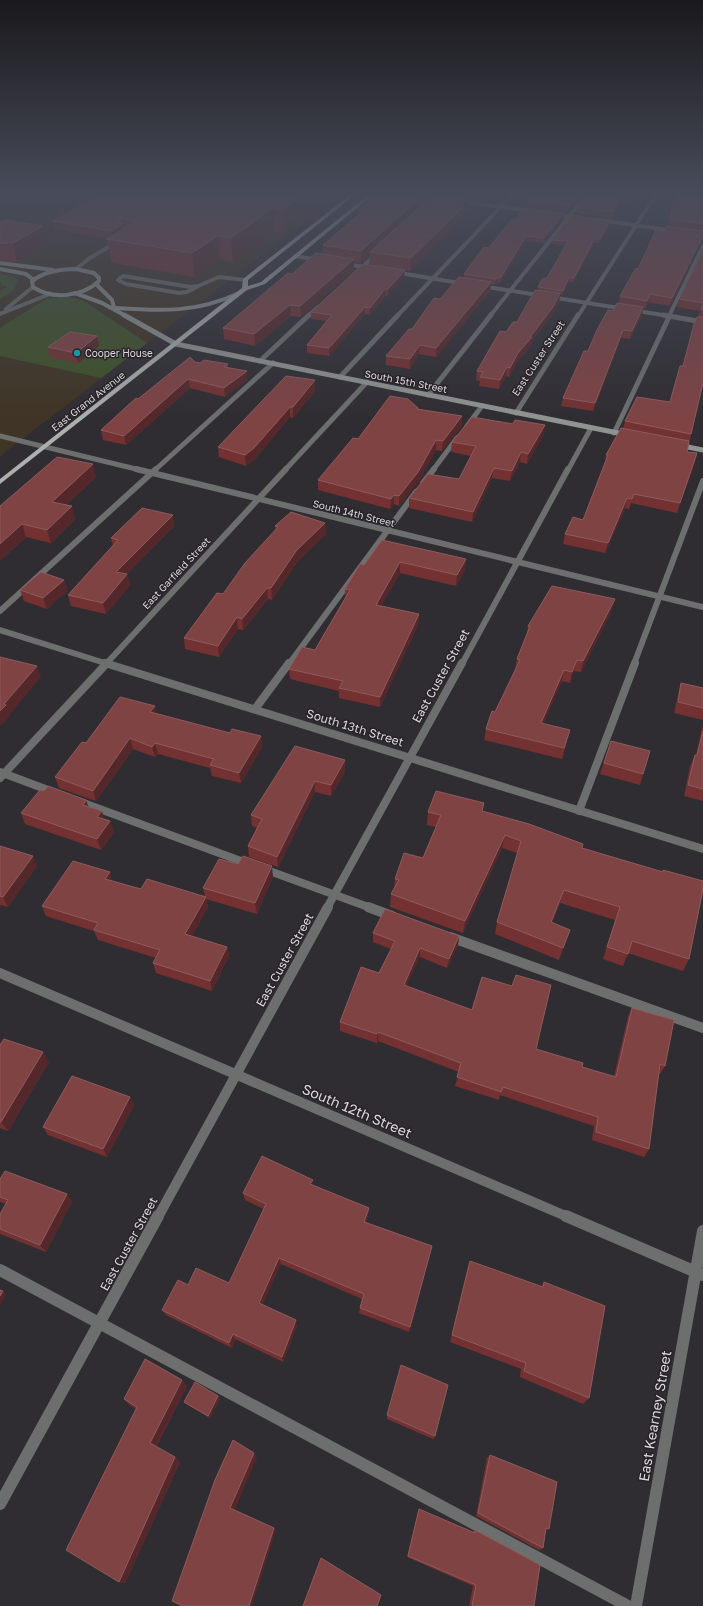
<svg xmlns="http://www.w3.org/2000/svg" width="703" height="1606" font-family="'Golos Text',sans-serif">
  <rect width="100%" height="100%" fill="#302d32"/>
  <path fill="#3f3425" d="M0 194H342L0 456Z"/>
  <g fill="#3e5227">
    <path d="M0 274 15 277 18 280 14 290 0 299V291L7 287 0 285 3 283 0 282Z"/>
    <path d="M67 296 84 301 147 343 101 378 0 356V328L46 299Z"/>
  </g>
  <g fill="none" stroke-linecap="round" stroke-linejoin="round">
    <g stroke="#6c6f6e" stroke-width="4">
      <path d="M358 271 377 253"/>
      <path d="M123 276 191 287 198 286 187 292 179 293 126 284 118 280Z"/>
      <path d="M198 286 219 277 245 280"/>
      <path d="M308 316 318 307"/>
      <path d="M490 316 587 194"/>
      <path d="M669 316 703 246"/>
    </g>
    <g stroke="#6c6f6e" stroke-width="5">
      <path d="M260 361 309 315"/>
      <path d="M428 395 491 315"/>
      <path d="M467 426 482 406"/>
      <path d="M614 433 670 315"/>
      <path d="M155 470 273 363"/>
      <path d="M433 470 457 438"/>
    </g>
    <g stroke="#6c6f6e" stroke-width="6">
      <path d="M423 483 434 469"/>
      <path d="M0 611 156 469"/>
      <path d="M289 664 416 492"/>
      <path d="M634 664 703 481"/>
    </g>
    <g stroke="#6c6f6e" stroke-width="8">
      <path d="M255 709 289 663"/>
      <path d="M0 772 56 793"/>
      <path d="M78 801 249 864"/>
      <path d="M579 811 635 663"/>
      <path d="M264 869 371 908"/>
    </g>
    <g stroke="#6c6f6e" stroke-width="10">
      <path d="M368 907 392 916"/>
      <path d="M450 937 703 1028"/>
    </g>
    <path stroke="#6c6f6e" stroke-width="12" d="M0 1270 628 1606"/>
    <g stroke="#6c6f6e" stroke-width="4">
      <path d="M295 256 319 260"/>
      <path d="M345 264 371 268"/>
      <path d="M76 269 90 258 117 242"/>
      <path d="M394 272 465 284"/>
      <path d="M481 286 669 316"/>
      <path d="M578 316 656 194"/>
    </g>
    <g stroke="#6c6f6e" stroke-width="5">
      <path d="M663 315 703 322"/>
      <path d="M516 413 578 315"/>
      <path d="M0 436 140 470"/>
      <path d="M285 470 367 382"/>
      <path d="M568 470 591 428"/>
    </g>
    <g stroke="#6c6f6e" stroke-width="6">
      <path d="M136 469 703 607"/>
      <path d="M0 630 108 664"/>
      <path d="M106 664 286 469"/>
      <path d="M462 664 568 469"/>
    </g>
    <g stroke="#6c6f6e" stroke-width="8">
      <path d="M105 663 703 849"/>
      <path d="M0 778 107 663"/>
      <path d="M327 908 462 663"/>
    </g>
    <g stroke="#6c6f6e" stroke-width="10">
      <path d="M0 973 568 1217"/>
      <path d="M158 1217 328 907"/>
    </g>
    <g stroke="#6c6f6e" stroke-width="12">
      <path d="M566 1216 703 1275"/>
      <path d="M0 1504 158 1216"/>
      <path d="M636 1606 703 1231"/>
    </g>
    <g stroke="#6c6f6e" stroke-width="4">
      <path d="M458 201 532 211"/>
      <path d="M553 214 581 218"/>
      <path d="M599 220 674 231"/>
      <path d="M6 309 33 287"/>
      <path d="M0 314 50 294"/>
      <path d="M397 316 513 194"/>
    </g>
    <path stroke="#6c6f6e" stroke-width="5" d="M340 377 398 315"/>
    <g stroke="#8f9491" stroke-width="4">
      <path d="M0 263 53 270"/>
      <path d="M0 269 26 274 34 280"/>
      <path d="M76 269 94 273 99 278V281C82 297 52 300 33 287L32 281C45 271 60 269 76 269Z"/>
      <path d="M97 285 112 300 114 308"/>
      <path d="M75 293 102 303 126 316"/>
      <path d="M116 308C161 311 197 313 239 293"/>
    </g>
    <g stroke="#8f9491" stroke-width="5">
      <path d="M124 315 176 344 628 435"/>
      <path d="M678 445 703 450"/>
    </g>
    <path fill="#aab0ac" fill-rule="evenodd" d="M351 194H356L248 280V286L261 282 369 194H374L265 284 247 290 0 484V479L242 288 243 279Z"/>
  </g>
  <g fill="#743132">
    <path d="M533 194H584L568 212 527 207 528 200Z"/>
    <path d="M587 194H635L631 202 620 201 612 219 576 213 577 207Z"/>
    <path d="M703 194V243L700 244 670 306 648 302 645 309 643 308 642 315 630 339 621 338 593 411 561 406 563 398 588 351 613 311 619 303 620 296 638 269 665 231 667 226 669 219Z"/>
    <path d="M155 197 316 199 313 202V211L284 233 274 231 233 262 220 259 195 277 112 263 107 239H108L55 229 53 221Z"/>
    <path d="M469 198 468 210 462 215V220L410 271 369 264 370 255 361 263 354 262V269L301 317 291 316 255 346 224 339 223 328 292 274 323 254V245L358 215V210L428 199Z"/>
    <path d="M563 219 544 243 526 241 500 283 497 282 495 285 491 284 490 291 436 357 419 354 410 369 386 365V356L412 329 440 299 464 278V274L515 220Z"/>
    <path d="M0 222 43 226 47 244 17 262 0 261Z"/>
    <path d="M609 225 599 243H594L573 282H569L562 295H560L559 302 552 315 532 341 531 346 517 362 509 377 506 376 499 389 479 386 480 381 476 380 477 371 506 332 517 322 538 290V287L547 278 566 246 552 244V240Z"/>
    <path d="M703 250V383L687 452 697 453 677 513 631 503 629 509 625 508 605 553 563 544 565 534 583 520 605 464 606 455 623 428 625 421 670 402 683 366 700 311 677 307 679 299Z"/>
    <path d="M404 277 387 296H385L370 315 365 314 329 356 307 353V345L326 321 311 319V312Z"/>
    <path d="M97 336 99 346 78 363 50 357 48 347Z"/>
    <path d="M195 362 200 363 228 364V368L247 371V380L225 397 190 388 126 445 103 440 101 430 138 399Z"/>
    <path d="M315 391 293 418 290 417 255 459 246 466 219 457 218 447Z"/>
    <path d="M418 408V409L462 426 442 451 436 450 418 482 399 506 394 504 390 509 318 490V480L358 439Z"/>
    <path d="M544 434 527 464 520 462 510 481 492 478 472 522 409 508V498L459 479 471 456 451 452 452 442Z"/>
    <path d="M96 477 66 505 75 519 51 543 26 537 0 561V506Z"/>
    <path d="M325 523 326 534 297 562 272 600 268 599 243 630 238 629 219 657 185 649 184 638 223 594 276 529 275 526Z"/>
    <path d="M174 526 127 574 130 585 106 614 71 606 68 595 113 546 111 538Z"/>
    <path d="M382 540 466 559 465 570 456 586 400 573 381 606 419 614 418 625 380 707 339 698V691L290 679 289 669 315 650 345 599V589L364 565Z"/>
    <path d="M64 580 67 591 47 609 24 601 20 590Z"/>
    <path d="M612 610 581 672 574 671 570 683 562 681 543 723 567 741 562 759 484 740 486 729 495 712 515 670 517 659 527 635 528 626Z"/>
    <path d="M681 683 703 688V720L674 713 678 695Z"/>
    <path d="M156 713 230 733 261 736 262 747 241 783 212 776 210 768 158 754 155 757 133 749 96 801 59 788 55 777 86 743Z"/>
    <path d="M703 724V801L684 796 690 766 695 755H696Z"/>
    <path d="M611 741 643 774 640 785 600 774Z"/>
    <path d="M345 760V772L331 796 315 792 278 867 249 857 248 846 257 828 252 826 251 815Z"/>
    <path d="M89 806 105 820 110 821 114 832 101 850 25 824 21 813Z"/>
    <path d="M483 811 582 848 662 872 663 870 689 959 683 971 628 953 623 966 603 959 615 920 560 903 552 923 570 930 559 960 495 934 497 922 517 853 502 848 463 933 390 907 391 894 394 889 395 879 423 858 436 827 427 825 428 812Z"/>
    <path d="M0 846 37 866 8 907 0 905Z"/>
    <path d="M273 877 257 914 206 899 208 907 192 936 227 947 229 956 212 991 156 973 153 963 156 958 98 940 94 931 46 916 42 906 112 881 141 889 205 896 203 888Z"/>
    <path d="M373 933 459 936 458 945 447 968 420 957 406 986 536 1049 582 1067 614 1076 628 1017 632 1008 665 1066 660 1074H659L649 1149 644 1157 592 1140 594 1126 500 1095 499 1100 455 1086 459 1072 378 1041 377 1043 340 1031V1022L379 973 391 949 373 942Z"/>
    <path d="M0 1045 49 1062 8 1131 0 1128Z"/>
    <path d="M134 1105 107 1157 48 1135 43 1127Z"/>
    <path d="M0 1179 67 1194 72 1202 46 1252 0 1234V1214L6 1204 0 1202Z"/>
    <path d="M313 1185 369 1208 368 1215 366 1222 432 1246 409 1332 359 1313 360 1308 362 1299 281 1264 262 1305 297 1326 283 1362 235 1339 232 1348 166 1315 162 1310 188 1285 229 1283 264 1209 245 1200 243 1193Z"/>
    <path d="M470 1261 541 1287 544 1282 589 1398 583 1404 520 1377 521 1369 450 1342 467 1270Z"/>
    <path d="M187 1386 156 1447 180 1462 125 1583 119 1582 136 1409 130 1405 124 1399Z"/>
    <path d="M218 1396 220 1398 210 1418 186 1404 184 1402Z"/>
    <path d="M387 1415 435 1436 433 1439 387 1419Z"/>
    <path d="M490 1455 549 1529 546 1530 543 1548 539 1550 476 1516 487 1458Z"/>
    <path d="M419 1509 472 1532 475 1530 534 1606H469L473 1586 407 1557 418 1512Z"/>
  </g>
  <g fill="#54282a">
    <path d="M302 194H316V199L313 202V211L284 233 283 210Z"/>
    <path d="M423 194H428V200L370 252V255L361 263V251Z"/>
    <path d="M579 194H584L568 212 569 206Z"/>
    <path d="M621 194 620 201 612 219 613 212Z"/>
    <path d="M633 194H635L631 202 633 196Z"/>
    <path d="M469 198 468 210 462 215V220L410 271 411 258Z"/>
    <path d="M273 208 274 231 233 262 231 238Z"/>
    <path d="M564 213 563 219 544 243V238Z"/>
    <path d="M610 221 609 225 599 243 600 239Z"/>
    <path d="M121 225 122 234 113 239 111 231Z"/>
    <path d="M43 226 47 244 17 262 13 243Z"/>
    <path d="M218 236 220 259 195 277 192 253Z"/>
    <path d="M526 236V241L500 283 501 277Z"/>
    <path d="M703 236 702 243 700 244 670 306 672 298 702 237Z"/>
    <path d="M595 238 594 243 573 282 574 278Z"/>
    <path d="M354 259V269L301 317 300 306Z"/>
    <path d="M405 270 404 277 387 296 388 289Z"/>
    <path d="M498 277 497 282 495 285 496 279Z"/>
    <path d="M569 277V282L562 295 563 291Z"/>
    <path d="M491 282 490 291 436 357V348Z"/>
    <path d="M385 289V296L370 315V308Z"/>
    <path d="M560 293 559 302 552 315 532 341 531 346 517 362 509 377 510 368 518 353Z"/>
    <path d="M650 294 648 302 645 309 647 301Z"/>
    <path d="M290 305 291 316 255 346 254 334Z"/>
    <path d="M365 307V314L329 356V348Z"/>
    <path d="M643 307 642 315 630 339 632 331Z"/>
    <path d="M623 330 621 338 593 411 595 403Z"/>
    <path d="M97 336 99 346 78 363 76 353Z"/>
    <path d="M420 345 419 354 410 369V359Z"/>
    <path d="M507 367 506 376 499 389 500 380Z"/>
    <path d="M247 371V380L225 397 224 388Z"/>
    <path d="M188 379 190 388 126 445 124 436Z"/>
    <path d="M315 380V391L293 418V407Z"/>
    <path d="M290 407V417L255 459 246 466 245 455Z"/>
    <path d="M462 416V426L442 451 443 441Z"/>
    <path d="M545 425 544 434 527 464 528 454Z"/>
    <path d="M436 440V450L418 482 399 506V496Z"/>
    <path d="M521 452 520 462 510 481 512 471Z"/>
    <path d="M697 453 695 463 677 513 680 503Z"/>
    <path d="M93 464 96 477 56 514 52 502Z"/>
    <path d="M494 468 492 478 472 522 473 512Z"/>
    <path d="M394 495V504L390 509 391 499Z"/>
    <path d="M627 498 625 508 605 553 608 543Z"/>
    <path d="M72 506 75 519 51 543 47 530Z"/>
    <path d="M173 515 174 526 118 583 116 572Z"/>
    <path d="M325 523 326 534 297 562 272 600 271 588 296 551Z"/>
    <path d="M22 524 26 537 0 561V544Z"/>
    <path d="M466 559 465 570 456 586 457 575Z"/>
    <path d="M400 562V573L376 616V605Z"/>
    <path d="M127 574 130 585 106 614 103 603Z"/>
    <path d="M64 580 67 591 47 609 43 598Z"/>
    <path d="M267 588 268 599 243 630 242 619Z"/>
    <path d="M615 599 612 610 581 672 583 661Z"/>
    <path d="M419 614 418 625 380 707V697Z"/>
    <path d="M237 617 238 629 219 657 218 646Z"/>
    <path d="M577 660 574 671 570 683 572 672Z"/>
    <path d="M37 666 41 677 10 714V716L0 726V711L4 704Z"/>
    <path d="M564 670 562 681 539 734 541 723Z"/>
    <path d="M155 706 157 716 150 712Z"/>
    <path d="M261 736 262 747 241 783 239 773Z"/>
    <path d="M130 738 133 749 96 801 93 791Z"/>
    <path d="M155 743 158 754 155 757 152 747Z"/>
    <path d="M345 760V772L331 796V785Z"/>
    <path d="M315 781V792L278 867 277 857Z"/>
    <path d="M86 800 90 811 83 805Z"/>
    <path d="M102 811 105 822 97 817Z"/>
    <path d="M110 821 114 832 101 850 97 839Z"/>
    <path d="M505 835 502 848 463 933 465 921Z"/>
    <path d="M33 856 37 866 8 907 3 897Z"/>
    <path d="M272 866 273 877 257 914 255 903Z"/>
    <path d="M110 872 113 883 105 879Z"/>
    <path d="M564 890 560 903 547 934 551 922Z"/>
    <path d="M206 897 208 907 188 944 185 934Z"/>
    <path d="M570 930 566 942 559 960 563 948Z"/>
    <path d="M459 936 458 945 447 968 449 959Z"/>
    <path d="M227 947 229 956 212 991 210 981Z"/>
    <path d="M420 948V957L403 994 404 985Z"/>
    <path d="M378 1032V1041L377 1043V1034Z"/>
    <path d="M43 1052 49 1062 8 1131 1 1122Z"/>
    <path d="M130 1097 134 1105 107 1157 103 1149Z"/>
    <path d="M67 1194 72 1202 46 1252 40 1245Z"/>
    <path d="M369 1208 368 1215 363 1228 364 1222Z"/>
    <path d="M279 1258 281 1264 261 1309 259 1303Z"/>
    <path d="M3 1291 6 1295 0 1306V1296Z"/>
    <path d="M296 1320 297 1326 283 1362 282 1357Z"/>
    <path d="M233 1334 235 1339 232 1348 229 1343Z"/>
    <path d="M182 1380 187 1386 155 1448 150 1443Z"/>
    <path d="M218 1396 220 1398 210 1418 208 1416Z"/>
    <path d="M254 1453 257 1458 234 1511 230 1508Z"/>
    <path d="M175 1457 180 1462 125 1583 119 1582Z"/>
    <path d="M274 1528 276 1530 252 1606H249Z"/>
  </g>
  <g fill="#7f4344" stroke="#8e5b5c">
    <path d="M103 194H137L155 197 119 218 121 225 111 231 53 221Z"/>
    <path d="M159 194H304L283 210 273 208 231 238 218 236 192 253 107 239 137 221 119 218Z"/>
    <path d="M377 194H424L361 251 323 245 363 211 358 210Z"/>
    <path d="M434 194H440L469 198 461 205H463L461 208H462L411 258 370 252Z"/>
    <path d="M533 194H579L569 206 528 200Z"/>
    <path d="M587 194H633V196L621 194 613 212 577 207Z"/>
    <path d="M678 194H703V224L669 219 676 197Z"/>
    <path d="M524 208 564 213 544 238 526 236 501 277H498L496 279 464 274 484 247 489 248 511 220H515Z"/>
    <path d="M572 215 610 221 600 239 595 238 574 278 569 277 563 291 538 287 542 279 547 278 568 241 552 240Z"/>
    <path d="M6 220 43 226 13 243H0V222Z"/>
    <path d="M666 226 703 231V236L702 237 672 298 650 294 647 301 620 296 636 268 638 269 656 230 665 231Z"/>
    <path d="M703 250V303L679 299Z"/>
    <path d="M316 253 354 259 300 306 290 305 254 334 223 328 288 273 292 274Z"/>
    <path d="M363 264 405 270 388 289H385L370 308 365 307 329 348 307 345 332 315 311 312Z"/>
    <path d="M459 277 491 282 436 348 420 345 410 359 386 356 409 329H412L434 298 440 299Z"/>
    <path d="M535 290 560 293 553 307 530 337H532L518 353 510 368 507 367 500 380 480 377 483 372 477 371 500 331 506 332 513 322H517Z"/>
    <path d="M617 303 643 307 632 331 623 330 595 403 563 398 584 351H588L597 330 608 310 613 311Z"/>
    <path d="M703 304V310L701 309Z"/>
    <path d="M697 317H703V383L691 434 625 421 637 397 670 402 680 366H683L694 324Z"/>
    <path d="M70 332 97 336 76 353 48 347Z"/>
    <path d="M190 357 195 362 200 363 204 360 228 364 224 367 247 371 224 388 188 379 124 436 101 430 136 398 138 399Z"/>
    <path d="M286 376 315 380 293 407H290L254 448 245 455 218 447Z"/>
    <path d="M390 396 408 399 418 408 417 409 462 416 443 441 436 440 418 472 399 496 394 495 391 499 318 480 353 438 358 439Z"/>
    <path d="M472 417 513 424 515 420 545 425 528 454 521 452 512 471 494 468 473 512 409 498 428 474 459 479 476 446 452 442Z"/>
    <path d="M621 428 689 441 687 452 697 453 680 503 634 494 632 499 627 498 608 543 565 534 573 517 583 520 608 455H606Z"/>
    <path d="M57 457 93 464 52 502 72 506 47 530 22 524 0 544V506Z"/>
    <path d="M142 508 173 515 116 572 127 574 103 603 68 595 118 540 111 538Z"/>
    <path d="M291 512 325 523 296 551 271 588H267L242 619 237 617 218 646 184 638 217 593 223 594 245 563 278 527 275 526Z"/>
    <path d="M382 540 466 559 457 575 400 562 376 605 419 614 380 697 339 688 343 681 289 669 302 647 315 650 350 590 345 589 360 564 364 565Z"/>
    <path d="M41 572 64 580 43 598 20 590Z"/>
    <path d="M552 586 615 599 583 661 577 660 572 672 564 670 541 723 570 730 564 748 486 729 492 711 495 712 520 660 517 659 530 626H528Z"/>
    <path d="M0 657 37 666 4 704 6 705 0 711Z"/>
    <path d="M681 683 703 688V708L678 702Z"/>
    <path d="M120 697 155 706 150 712 230 733 232 729 261 736 239 773 210 765 214 759 155 743 152 747 130 738 93 791 55 777 82 742 86 743Z"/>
    <path d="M703 731V789L688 785 695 755H697Z"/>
    <path d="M611 741 650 751 643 774 604 763Z"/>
    <path d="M295 746 345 760 331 785 315 781 277 857 248 846 262 819 251 815Z"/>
    <path d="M48 786 86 800 83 805 102 811 97 817 110 821 97 839 21 813 40 790 44 791Z"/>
    <path d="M436 791 484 803 482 811 529 824 583 844 582 848 663 872V870L703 881V889L689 959 632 941 628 954 607 947 620 907 564 890 551 922 570 930 563 948 497 922 521 841 505 835 465 921 391 894 399 880 395 879 404 853 423 858 441 815 428 812Z"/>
    <path d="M0 846 33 856 3 897 0 896Z"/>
    <path d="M243 856 272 866 255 903 203 888 219 859 238 864Z"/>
    <path d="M73 861 110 872 105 879 141 889 147 879 206 897 185 934 227 947 210 981 153 963 160 950 94 930 98 923 42 906Z"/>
    <path d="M385 909 459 936 449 959 420 948 404 985 472 1010 482 977 512 986 516 975 551 985 536 1049 583 1063 582 1067 616 1077 632 1008 674 1020 665 1066 660 1064 649 1149 596 1132 598 1117 503 1087 501 1092 457 1077 461 1063 378 1032 377 1034 340 1022 361 967 379 973 395 941 373 933Z"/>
    <path d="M4 1039 43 1052 1 1122H0V1045Z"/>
    <path d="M72 1076 130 1097 103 1149 43 1127Z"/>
    <path d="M262 1156 313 1180 310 1184 369 1208 364 1222 432 1246 410 1327 360 1308 364 1294 279 1258 259 1303 296 1320 282 1357 233 1334 229 1343 162 1310 178 1280 188 1285 196 1268 229 1283 266 1204 243 1193Z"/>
    <path d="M5 1171 67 1194 40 1245 0 1229V1214L8 1200 0 1197V1179Z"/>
    <path d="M470 1261 543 1287 544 1282 605 1306 589 1398 524 1371 526 1363 452 1335Z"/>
    <path d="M0 1290 3 1291 0 1296Z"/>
    <path d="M145 1359 182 1380 150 1443 175 1457 119 1582 66 1550 137 1407 124 1399Z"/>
    <path d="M401 1365 448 1385 435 1436 387 1415Z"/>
    <path d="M195 1382 218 1396 208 1416 184 1402Z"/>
    <path d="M233 1440 254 1453 230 1508 274 1528 249 1606H182L172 1601 215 1480Z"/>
    <path d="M490 1455 557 1482 549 1529 546 1528 543 1548 478 1513Z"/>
    <path d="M419 1509 475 1533V1530L540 1565 534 1606H472L476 1585 408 1556Z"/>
    <path d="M321 1558 381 1595 377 1606H303Z"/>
  </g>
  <linearGradient id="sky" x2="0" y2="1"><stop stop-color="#1a191c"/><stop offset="0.46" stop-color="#484c5a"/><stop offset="1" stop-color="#484c5a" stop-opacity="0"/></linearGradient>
  <rect width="703" height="419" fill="url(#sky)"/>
  <circle fill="#0f9aa8" stroke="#272328" stroke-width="1.5" cx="77" cy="353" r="4"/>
  <g text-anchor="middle" stroke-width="3" stroke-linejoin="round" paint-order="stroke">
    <g font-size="10" fill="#dcdadd" stroke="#272328" text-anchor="start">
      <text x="85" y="357">Cooper House</text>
    </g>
    <g font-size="10" fill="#dcdadd" stroke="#272328">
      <text transform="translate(538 358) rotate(-57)" y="4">East Custer Street</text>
      <text transform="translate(406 381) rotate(11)" y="4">South 15th Street</text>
      <text transform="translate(88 401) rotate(-38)" y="4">East Grand Avenue</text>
      <text transform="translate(354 513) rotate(14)" y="4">South 14th Street</text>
      <text transform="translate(176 573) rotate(-47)" y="4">East Garfield Street</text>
    </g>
    <g font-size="12" fill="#dcdadd" stroke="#272328">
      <text transform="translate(441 676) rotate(-61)" y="4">East Custer Street</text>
      <text transform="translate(355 728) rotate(17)" y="4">South 13th Street</text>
      <text transform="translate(285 960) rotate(-61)" y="4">East Custer Street</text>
      <text transform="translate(129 1244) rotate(-61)" y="4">East Custer Street</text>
    </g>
    <g font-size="14" fill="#dcdadd" stroke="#272328">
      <text transform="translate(357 1111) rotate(23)" y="5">South 12th Street</text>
      <text transform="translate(655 1416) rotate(-80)" y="5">East Kearney Street</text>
    </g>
  </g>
</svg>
